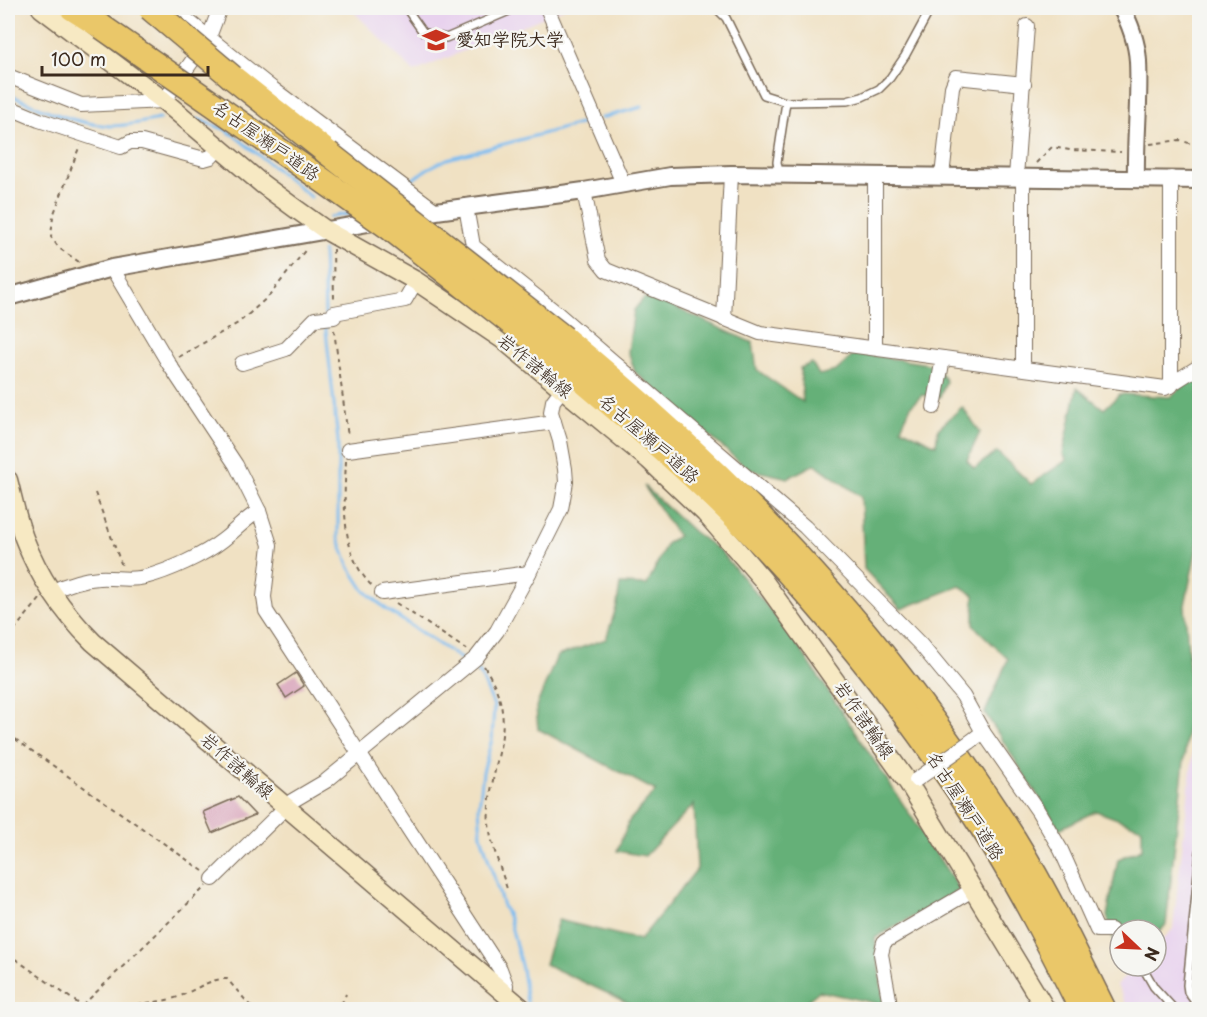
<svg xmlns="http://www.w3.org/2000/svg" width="1207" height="1017" font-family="'Playpen Sans','Klee One',sans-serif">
  <rect width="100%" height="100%" fill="#f6f6f2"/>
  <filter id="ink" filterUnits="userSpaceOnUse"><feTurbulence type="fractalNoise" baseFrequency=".0167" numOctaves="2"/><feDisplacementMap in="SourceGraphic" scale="12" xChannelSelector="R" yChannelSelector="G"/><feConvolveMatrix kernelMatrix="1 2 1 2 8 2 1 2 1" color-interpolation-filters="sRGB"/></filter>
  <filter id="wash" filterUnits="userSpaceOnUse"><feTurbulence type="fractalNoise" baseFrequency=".008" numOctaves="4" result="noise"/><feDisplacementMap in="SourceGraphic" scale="24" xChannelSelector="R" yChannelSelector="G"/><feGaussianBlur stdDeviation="1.35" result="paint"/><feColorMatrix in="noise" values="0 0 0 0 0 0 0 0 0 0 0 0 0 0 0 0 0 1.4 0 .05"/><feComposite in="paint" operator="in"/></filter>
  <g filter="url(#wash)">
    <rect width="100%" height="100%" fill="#f0e1c3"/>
    <g fill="#e8d2ee">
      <path d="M350 8H565L414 72Z"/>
      <path d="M1199 699V1009H1128L1117 985 1136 966H1156V946L1173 929Z"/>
    </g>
    <g fill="#65b078" stroke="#506d4b" stroke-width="1.5">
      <path d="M644 298 663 302 753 343 757 370 803 402 800 368 812 363 819 375 836 371 856 353 935 365 946 381 940 397 922 395 911 406 901 428 936 445 938 429 962 407 980 432 967 460 974 468 997 452 1031 484 1067 460 1063 454 1077 388 1104 409 1120 394 1170 397 1199 373V537L1185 605 1191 697 1166 925 1156 935V930H1120V962L1107 916 1118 859 1142 849V828L1096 811 1059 829 985 713 1008 659 974 626V595L960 586 901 609 864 569 861 497 815 464 788 478 748 469 635 372 628 351 634 310Z"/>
      <path d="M644 486 694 532 720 551 789 632 960 890 875 938 884 1005 819 991 802 1005 800 1009H641L545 964 558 920 640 940 697 869 694 804 645 856 617 851 629 821 656 791 538 729 536 707 557 656 606 639 617 605 620 584 647 585 667 543 678 536Z"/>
    </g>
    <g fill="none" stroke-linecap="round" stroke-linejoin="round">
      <g stroke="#7cbcf0" stroke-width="3">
        <path d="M8 94C40 108 74 124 110 126 126 126 144 122 160 119"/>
        <path d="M601 118 642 107"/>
        <path d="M197 119 224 129 235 136 311 197"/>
        <path d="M406 184 427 169 447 159 591 121"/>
        <path d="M330 217 353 213"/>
        <path d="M323 251 325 315"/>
        <path d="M325 322 338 441V537L350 568 364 590 386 609 464 661"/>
        <path d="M472 667 480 673 494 706 492 739 483 772 479 808 481 835 503 906 509 918 522 969 527 1002"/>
      </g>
    </g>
    <g id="blocks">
      <g fill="#d8a2b9">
        <path d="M296 673 304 686 286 698 278 685Z"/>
        <path d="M238 797 255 815 212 833 203 812Z"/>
      </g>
    </g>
  </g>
  <g filter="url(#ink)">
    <use href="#blocks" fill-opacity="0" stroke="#7a6a58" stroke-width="1.5"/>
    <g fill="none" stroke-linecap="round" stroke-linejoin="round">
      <defs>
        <g id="service">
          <path d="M406 8 423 32 446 38 516 8"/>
          <path d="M716 8 726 18 764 95 786 102 847 101 862 97 879 89 890 78 905 56 931 8"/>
          <path d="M779 173 777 162 786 102"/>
          <path d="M1200 852 1187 985 1188 992 1200 1009"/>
          <path d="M1142 966 1154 987 1175 1010"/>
        </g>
        <g id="minor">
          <path d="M172 8 273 89 436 211"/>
          <path d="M547 8 623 183"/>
          <path d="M8 76 81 105 164 101 209 37 220 8"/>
          <path d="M8 107 39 120 121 147 130 142H142L204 159 211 157 219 148"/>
          <path d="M942 176 952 87 956 77 1024 84"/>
          <path d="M1016 177 1027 26"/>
          <path d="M584 191 598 260 606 270 760 333 1165 388 1200 366"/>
          <path d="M466 207 473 246 558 314 805 527 921 645 963 696 983 732 970 742"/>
          <path d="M112 268 169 364 236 465 259 511 270 545 264 597 266 611 500 969 506 985 505 993"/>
          <path d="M724 319 731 174"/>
          <path d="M875 348V176"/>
          <path d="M242 363 286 349 315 319 334 317V313L405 300 416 281"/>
          <path d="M1023 368V178"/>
          <path d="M1171 386V178"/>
          <path d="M934 407 943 358"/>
          <path d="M348 450 554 422"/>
          <path d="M51 592C65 585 83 579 99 578 114 577 130 581 145 577 169 571 204 555 223 540 236 530 245 519 259 511"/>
          <path d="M382 593 529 573"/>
          <path d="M983 732 1038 811 1061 850 1097 930H1111"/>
          <path d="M213 879 292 801 326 781 476 658 497 631 529 573 561 509 566 482 565 469 560 441 551 412 553 401 563 388"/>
          <path d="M891 1010 881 954 884 942 974 889"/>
        </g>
        <g id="tertiary">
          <path d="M1121 8C1130 22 1137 44 1138 61 1140 100 1135 139 1136 178"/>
          <path d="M8 297 112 268 436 211 584 191 670 176 731 174 1200 180"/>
        </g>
        <g id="secondary">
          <path d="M41 8 164 101 262 184 296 209 327 231 416 281 502 339 649 460 705 513 763 580 909 784 1046 1010"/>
          <path d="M8 480C13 499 17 520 24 538 39 578 63 612 93 642L524 1010"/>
        </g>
        <g id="motorway">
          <path d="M72 8 102 27"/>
          <path d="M232 77 328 153"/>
          <path d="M220 109 318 177"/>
          <path d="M564 338C659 416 751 502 832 594 895 665 951 743 1003 822 1042 881 1072 946 1104 1010"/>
          <path d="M551 354C603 398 655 441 705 488 810 587 910 712 987 835 1022 891 1052 950 1082 1010"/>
        </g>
      </defs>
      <use href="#service" stroke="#7a6a58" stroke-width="10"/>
      <use href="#minor" stroke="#7a6a58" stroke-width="16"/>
      <use href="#tertiary" stroke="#7a6a58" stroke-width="20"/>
      <use href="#secondary" stroke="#7a6a58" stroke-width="21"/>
      <use href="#motorway" stroke="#7a6a58" stroke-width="27"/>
      <g stroke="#7a6a58" stroke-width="2" stroke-dasharray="4.5 4.5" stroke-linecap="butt">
        <path d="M1150 144 1180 140 1200 147"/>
        <path d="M1036 163 1052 147 1070 150 1121 152"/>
        <path d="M333 249 334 300"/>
        <path d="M79 262 59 248 51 237 53 216 80 145"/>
        <path d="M334 330 348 437"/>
        <path d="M179 357 238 323 250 313 270 295 307 248"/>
        <path d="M346 461C344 503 340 554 372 586"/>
        <path d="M95 493 122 566"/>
        <path d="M396 603 467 650"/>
        <path d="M8 637 41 598"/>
        <path d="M484 666C520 722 494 750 489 807 486 835 500 865 508 892"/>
        <path d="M8 734 203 871"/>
        <path d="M8 954 82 1006"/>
        <path d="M85 1004 91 1008C118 1005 145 1005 171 999 190 995 207 978 227 979L254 1010"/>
        <path d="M75 1010 82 1006 206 886"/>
        <path d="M334 1010 343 1001 346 994"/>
      </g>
      <use href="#service" stroke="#fff" stroke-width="7"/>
      <use href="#minor" stroke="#fff" stroke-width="14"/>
      <use href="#tertiary" stroke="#fff" stroke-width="16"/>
      <use href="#secondary" stroke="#f7e9c3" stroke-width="18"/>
      <use href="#motorway" stroke="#eac769" stroke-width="24"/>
      <defs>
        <path id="minor-bridge" d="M916 780 970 742"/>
        <g id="motorway-bridge">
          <path d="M150 8 232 77"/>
          <path d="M102 27 220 109"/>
          <path d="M328 153 564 338"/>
          <path d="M318 177 390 228 551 354"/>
        </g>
      </defs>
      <use href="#minor-bridge" stroke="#7a6a58" stroke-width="16" stroke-linecap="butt"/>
      <use href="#motorway-bridge" stroke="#7a6a58" stroke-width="27" stroke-linecap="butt"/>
      <use href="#minor-bridge" stroke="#fff" stroke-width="14"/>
      <use href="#motorway-bridge" stroke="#eac769" stroke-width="24"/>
    </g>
  </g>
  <defs>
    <symbol id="university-bare" viewBox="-9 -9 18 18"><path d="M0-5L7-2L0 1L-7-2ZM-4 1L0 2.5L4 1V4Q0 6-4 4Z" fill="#c8321e" stroke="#f6f6f2" stroke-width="2.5" paint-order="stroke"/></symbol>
  </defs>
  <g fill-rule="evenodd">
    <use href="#university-bare" x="417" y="21" width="38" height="38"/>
  </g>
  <g text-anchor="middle" stroke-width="4.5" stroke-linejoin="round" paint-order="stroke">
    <g font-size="18" font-weight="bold" fill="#3b2a1e" stroke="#f6f6f2" text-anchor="start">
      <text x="456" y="46">愛知学院大学</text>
    </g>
    <g font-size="18" fill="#3b2a1e" stroke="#f6f6f2">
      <text transform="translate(266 141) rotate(35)" y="6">名古屋瀬戸道路</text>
      <text transform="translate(535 366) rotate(39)" y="6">岩作諸輪線</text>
      <text transform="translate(649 439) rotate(41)" y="6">名古屋瀬戸道路</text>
      <text transform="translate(864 720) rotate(55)" y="6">岩作諸輪線</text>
      <text transform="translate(237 766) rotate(41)" y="6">岩作諸輪線</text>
      <text transform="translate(965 806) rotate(57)" y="6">名古屋瀬戸道路</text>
    </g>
  </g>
  <rect width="1207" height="1017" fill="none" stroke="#f6f6f2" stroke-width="30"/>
  <g transform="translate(1138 948) rotate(113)"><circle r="28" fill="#f6f6f2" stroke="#aba49d" stroke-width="1.5"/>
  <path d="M0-4.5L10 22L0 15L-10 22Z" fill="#c8321e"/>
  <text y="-9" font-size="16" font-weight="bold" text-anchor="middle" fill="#3b2a1e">N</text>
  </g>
  <path d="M42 66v9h166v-9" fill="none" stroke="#3b2a1e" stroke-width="3"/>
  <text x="51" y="66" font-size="18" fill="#3b2a1e" stroke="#f6f6f2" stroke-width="4.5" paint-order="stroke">100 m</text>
</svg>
